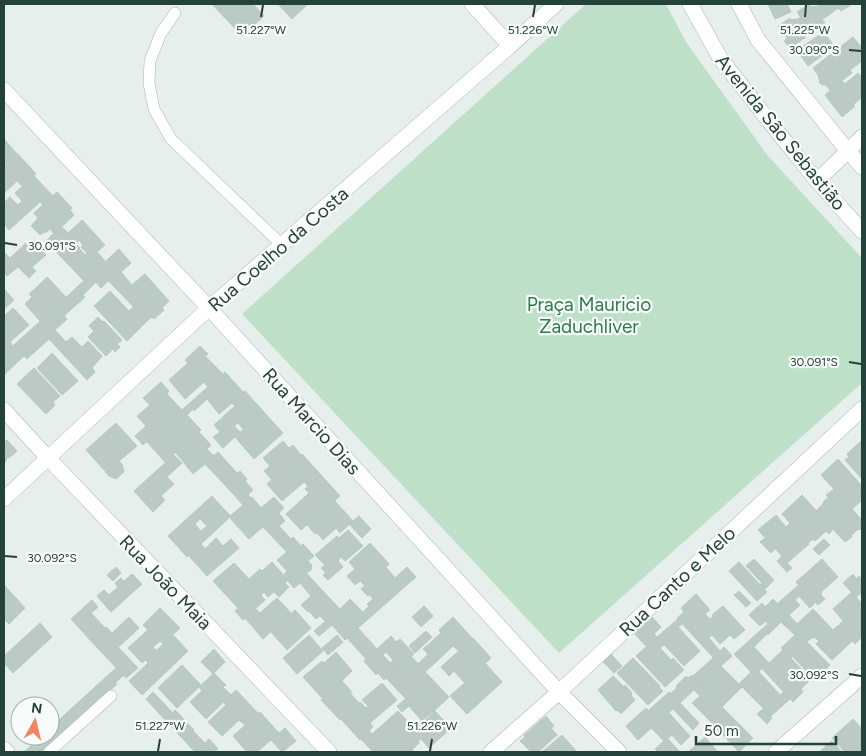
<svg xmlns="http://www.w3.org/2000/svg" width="866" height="756" font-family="Figtree,sans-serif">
  <rect width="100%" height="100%" fill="#e6efeb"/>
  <path fill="#bfe0c8" d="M586 4H666L686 42 768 156 862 258V383L559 653 242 314Z"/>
  <g fill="#bbcac4" stroke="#b8c9c2">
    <path d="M212 4H253L264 16 242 36Z"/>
    <path d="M278 4H308L292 19Z"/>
    <path d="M768 4H787L791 12 775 19Z"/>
    <path d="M809 4 811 7 818 6 821 4 829 15 822 19 825 23 814 31 811 28 809 29 797 12Z"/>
    <path d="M821 4H852L841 11 838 8 829 15Z"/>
    <path d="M801 17 809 28 803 33 806 37 790 48 784 41 787 38 778 26 790 18 791 20 798 19Z"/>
    <path d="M824 32 833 45 826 50 827 52 808 66 797 50Z"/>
    <path d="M853 37 862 48V61L850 70 852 73 830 90 826 85H823L820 83 818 75 813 68Z"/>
    <path d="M858 73 862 78V97L853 105 855 106 842 117 825 95 842 81 845 84Z"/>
    <path d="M4 139 17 154 4 165Z"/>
    <path d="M17 153 36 174 22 186 17 181 4 193V167Z"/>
    <path d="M34 176 53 196 43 205 40 202 9 230 4 223V203L10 197 18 205 22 201 15 193Z"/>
    <path d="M57 192 72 208 70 210 74 215 54 234 50 229 45 233 44 232 40 235 31 226 38 218 34 213Z"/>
    <path d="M82 220 95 234 83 245 79 240 76 244 80 248 65 261 46 241 61 226 68 233Z"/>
    <path d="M95 234 105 245 97 252 106 262 84 281 65 261 79 248 85 255 87 253 81 247Z"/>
    <path d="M26 243 34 252 18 267 10 258Z"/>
    <path d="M39 247 46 255 32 267 36 271 29 278 18 267Z"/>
    <path d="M119 249 131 263 121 272 132 285 145 274 169 301 162 308 164 310 154 319 152 317 147 321 97 269Z"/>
    <path d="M4 252 18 267 7 276 4 271Z"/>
    <path d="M97 269 108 281 101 288 96 282 83 295 76 288Z"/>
    <path d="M47 277 66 297 56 307 37 287Z"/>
    <path d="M37 287 56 307 40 321 25 304 32 297 29 294Z"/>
    <path d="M76 288 85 297 64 316 56 307Z"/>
    <path d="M4 289 14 300 4 309Z"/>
    <path d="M110 291 129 311 133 307 147 321 127 341 94 306Z"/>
    <path d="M56 307 67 319 55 330 66 342 72 337 82 347 88 341 102 356 92 368 95 372 87 380 36 325Z"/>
    <path d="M13 308 29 325 10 342 13 346 4 354V316Z"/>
    <path d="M98 317 103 322 104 321 122 340 117 344 120 347 115 352 113 349 106 356 88 337 94 331 89 326Z"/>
    <path d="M36 325 49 339 27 359 14 345Z"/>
    <path d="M14 345 25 355 4 375V354Z"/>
    <path d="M200 346 208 354 205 356 223 374 208 387 204 382 185 399 169 380 188 363 185 360Z"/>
    <path d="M52 353 78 381 62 395 37 368Z"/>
    <path d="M34 368 60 396 53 402 55 405 46 414 17 384Z"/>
    <path d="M225 372 244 393 219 414 207 399 194 411 193 409 187 415 201 430 186 443 167 423Z"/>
    <path d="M161 382 169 391 167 394 182 410 167 423 143 398Z"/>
    <path d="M245 391 263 411 243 429 238 423 234 426 240 432 223 448 213 437 220 432 214 425 235 406 232 403Z"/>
    <path d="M150 405 167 423 143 445 135 436 146 426 137 416Z"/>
    <path d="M263 411 283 433 254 459 235 437Z"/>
    <path d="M116 423 137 446 119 461 122 464 109 476 105 472H106L86 450Z"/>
    <path d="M167 423 186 443 165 462 147 442Z"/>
    <path d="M199 432 211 445 207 449 214 456 205 464 186 443Z"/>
    <path d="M7 440 17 451 9 458 7 457 6 458 7 460 4 463V441L5 442Z"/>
    <path d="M862 440V479L845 460 849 457 847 454Z"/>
    <path d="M283 441 289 448 293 445 301 455 272 480 264 471 270 466 263 458Z"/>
    <path d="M186 443 205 464 193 474 176 453Z"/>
    <path d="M218 452 237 473 224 484 205 464Z"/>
    <path d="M302 454 321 475 308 486 304 482 282 501 267 484Z"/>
    <path d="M174 455 182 463 167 477 174 484 161 496 165 500 153 512 134 491Z"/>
    <path d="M838 459 862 486V500L852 509 821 475Z"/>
    <path d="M122 464 124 472 116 479 109 476Z"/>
    <path d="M240 471 247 479 245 481 253 490 248 495 251 498 243 505 224 484Z"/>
    <path d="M321 475 340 496 301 530 286 514 309 493 305 489Z"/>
    <path d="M834 489 862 520V529L857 530 851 536 852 537 845 542 816 511 823 504 824 501 826 499 827 500 828 496 826 495Z"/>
    <path d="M802 495 833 529 829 534 826 531 815 541 813 539 808 543 782 514Z"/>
    <path d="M212 496 221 506 204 523 200 519 195 524 198 528 178 547 168 536Z"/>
    <path d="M252 497 261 508 274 497 284 508 263 527 243 505Z"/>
    <path d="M334 500 353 521 340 533 336 528 323 540 317 533 315 534 307 525Z"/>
    <path d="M243 505 263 527 249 539 229 517Z"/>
    <path d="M221 506 231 516 187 557 178 547 198 528 201 531 207 526 204 523Z"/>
    <path d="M279 513 285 521 279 526 291 539 282 547 263 527Z"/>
    <path d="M776 515 786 527 790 523 809 544 787 563 792 568 787 572 777 561 782 556 758 530Z"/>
    <path d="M359 516 371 529 362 538 349 524Z"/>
    <path d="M348 530 363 546 345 561 341 557 338 561 343 567 328 580 323 575 326 573 321 568 325 565 315 555 337 536 339 538Z"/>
    <path d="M293 537 301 546 303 544 314 556 301 567 282 547Z"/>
    <path d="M216 538 223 546 231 539 239 548 207 576 188 555 201 544 205 549Z"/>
    <path d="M765 538 775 549 771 553 760 542Z"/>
    <path d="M824 539 830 545 819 555 813 549Z"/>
    <path d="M370 543 389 564 365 586 360 581 355 585 347 576 355 569 349 562Z"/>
    <path d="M287 552 301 567 288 579 284 574 287 571 277 560Z"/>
    <path d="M754 559 774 580 765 589 760 585 762 583 746 566Z"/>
    <path d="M822 559 830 568 805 591 796 582Z"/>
    <path d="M308 561 312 565 311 570 307 573 301 567Z"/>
    <path d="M272 562 288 580 268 597 264 592 261 595 265 600 243 620 235 611 238 608 213 581 234 563 249 579 260 569 262 571Z"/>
    <path d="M739 562 767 592 757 601 729 571Z"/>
    <path d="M116 567 121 573 113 581 107 575Z"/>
    <path d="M301 567 320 588 311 596 300 583 294 588 287 580Z"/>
    <path d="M386 567 395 578 407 567 416 577 358 628 340 609 350 599 363 612 369 606 367 604 373 599 370 595 368 596 361 589Z"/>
    <path d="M830 568 838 577 821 592 822 593 821 595 825 599 818 605 805 591Z"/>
    <path d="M132 574 142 584 111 612 97 596 104 590 109 595 118 587 115 583 121 578 124 581Z"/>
    <path d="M853 574 857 579 859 576 862 580V592L856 597 843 583Z"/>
    <path d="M285 583 289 587 279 597 274 592Z"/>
    <path d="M4 585 25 608 9 624 4 619Z"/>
    <path d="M799 585 805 591 784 610 778 603Z"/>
    <path d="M320 588 340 609 325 621 320 616 316 619 309 611 308 612 301 605Z"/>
    <path d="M739 591 751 603 746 607 734 595Z"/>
    <path d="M805 591 815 603 810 608 799 596Z"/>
    <path d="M852 592 862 604V637L855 644 838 626 843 621 833 609Z"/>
    <path d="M696 594 710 610 705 614 710 619 714 616 712 615 723 606 745 630 734 639 730 635 720 644 712 635 709 638 720 651 724 647 732 656 721 666 677 618 684 612 681 608Z"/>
    <path d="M277 598 291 613 263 639 245 618 255 608 260 613Z"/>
    <path d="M773 599 784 610 768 624 766 621 760 626 749 615 762 603 765 607Z"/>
    <path d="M92 600 98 607 91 613 105 628 91 641 71 619Z"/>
    <path d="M795 600 800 605 789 615 784 610Z"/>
    <path d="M424 606 433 616 421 627 412 617Z"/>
    <path d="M160 608 180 628 163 644 160 641 153 647 156 650 142 663 128 648 148 630 143 625Z"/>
    <path d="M340 609 358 628 345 640 332 625 319 636 314 631Z"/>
    <path d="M813 609 833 630 837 626 852 641 832 660 816 644 819 641 814 637 812 639 797 624Z"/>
    <path d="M295 610 311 628 287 650 271 632Z"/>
    <path d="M784 610 811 638 807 642 830 665 815 680 792 656 791 658 781 648 795 635 781 622 768 635 762 629Z"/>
    <path d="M651 616 661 627 654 634 644 622Z"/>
    <path d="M129 617 139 628 107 658 91 641 106 627 112 633Z"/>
    <path d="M453 617 473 639 459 651 453 646 436 662 425 672 430 677 416 690 396 669 411 656 418 664 428 654 423 649 441 633 439 630Z"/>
    <path d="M678 619 682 624 678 627 700 651 684 666 657 637Z"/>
    <path d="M644 622 657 637 646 646 633 632Z"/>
    <path d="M40 623 52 637 13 673 4 663V656Z"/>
    <path d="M358 628 377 649 366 659 347 638Z"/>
    <path d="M762 629 767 634 754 647 769 663 783 650 811 679 801 689 803 692 793 702 742 647Z"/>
    <path d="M426 631 432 637 415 653 409 646Z"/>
    <path d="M173 635 188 651 142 695 129 681 148 663 146 660Z"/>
    <path d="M309 635 323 651 297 674 283 658Z"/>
    <path d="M337 635 343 642 328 655 322 648Z"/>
    <path d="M391 636 396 642 400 639 414 654 396 669 390 663 393 660 386 652 383 655 377 649Z"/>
    <path d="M657 637 664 645 660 648 671 660 673 658 684 670 665 687 636 656Z"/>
    <path d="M473 638 491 658 465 683 454 671 449 676 441 667Z"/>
    <path d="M742 647 762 668 759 672 780 695 784 692 790 699 771 716 739 684 751 672 734 654Z"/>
    <path d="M119 648 138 668 126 678 107 658Z"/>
    <path d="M214 649 225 662 213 674 201 662Z"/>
    <path d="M377 649 396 669 384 680 378 673 376 675 364 661Z"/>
    <path d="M336 652 352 671 323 699 303 677 322 661 324 663Z"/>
    <path d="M610 653 622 666 614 673 601 660Z"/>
    <path d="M633 658 660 686 659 687 663 691 648 705 617 673Z"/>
    <path d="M713 658 721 666 700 684 693 676Z"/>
    <path d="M486 664 502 682 467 714 450 696Z"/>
    <path d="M182 665 201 685 177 708 158 688Z"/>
    <path d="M721 666 742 687 722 707 700 684Z"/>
    <path d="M116 668 124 675 115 683 117 684 43 752H24L42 736H50V728Z"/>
    <path d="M396 669 416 690 406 699 386 678Z"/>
    <path d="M214 673 226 685 223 687 231 695 206 719 190 702 202 691 199 687Z"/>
    <path d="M692 675 700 684 680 703 671 693 677 688 676 686 686 676 688 678Z"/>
    <path d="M613 676 624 687 625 685 632 693 631 695 635 700 621 714 617 710 616 711 598 690Z"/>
    <path d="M430 677 449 697 435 710 416 690Z"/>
    <path d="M342 681 352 692 350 693 359 703 340 720 321 700Z"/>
    <path d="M382 683 397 700 370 723 373 727 360 740 341 719 360 702 366 708 368 706 362 700Z"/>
    <path d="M700 684 720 705 707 718 692 703 700 696 694 690Z"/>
    <path d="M236 690 258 713 245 725 239 720 222 736 208 722 226 705 223 702Z"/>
    <path d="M416 690 435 710 422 721 409 706 402 712 397 706Z"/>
    <path d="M153 692 173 713 165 720 146 699Z"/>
    <path d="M669 692 680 703 659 721 649 710Z"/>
    <path d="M680 703 699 723 693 730 673 709Z"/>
    <path d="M720 705 735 720 722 734 707 718Z"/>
    <path d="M646 708 659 721 638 740 626 726Z"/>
    <path d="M763 709 772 718 767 724 757 714Z"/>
    <path d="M175 710 194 730 184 740 165 720Z"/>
    <path d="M398 711 414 728 388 752H373L361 739 369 731 372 734Z"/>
    <path d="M435 711 451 728 429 748 421 739 418 741 419 743 412 750 402 739 421 723 422 724Z"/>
    <path d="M260 712 279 733 257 752H247L233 736Z"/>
    <path d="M669 713 690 736 681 745 659 721Z"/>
    <path d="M546 716 554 726 551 728 557 735 538 752H531L520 741 525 737 524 735Z"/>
    <path d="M853 719 862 729V752H845L832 738Z"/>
    <path d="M735 720 753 738 739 752 722 734Z"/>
    <path d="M659 721 672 735 664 741 651 728Z"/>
    <path d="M285 728 296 741 282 752 271 740Z"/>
    <path d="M193 731 205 743 209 739 218 749 214 752H195L184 740Z"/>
    <path d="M562 735 577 752H542Z"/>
    <path d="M705 737 718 752H688Z"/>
    <path d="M667 738 668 739 680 752H658L655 749Z"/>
    <path d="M402 739 414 752H388Z"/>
    <path d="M832 741 842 752H819Z"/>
  </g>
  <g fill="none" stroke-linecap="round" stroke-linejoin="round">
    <defs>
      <g id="service">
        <path d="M175 13 161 33 150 61 149 83 154 109 171 139 282 245"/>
        <path d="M49 752 111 696"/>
      </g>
      <g id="minor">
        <path d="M472 4 510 46"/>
        <path d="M4 90 209 308 559 692 619 752"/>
        <path d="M817 181 862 137"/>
        <path d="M4 499 48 458 329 752"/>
        <path d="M4 749 7 752"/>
        <path d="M491 752 559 692 862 409"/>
        <path d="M776 752 862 676"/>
      </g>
      <g id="tertiary">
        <path d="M690 4 720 58 780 135 817 181 862 231"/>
        <path d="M739 4 758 40 848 151 862 167"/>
        <path d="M4 410 48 458 209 308 510 46 556 4"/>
      </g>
    </defs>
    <use href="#service" stroke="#a8b8b2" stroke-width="12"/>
    <use href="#minor" stroke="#a8b8b2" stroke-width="16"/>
    <use href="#tertiary" stroke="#a8b8b2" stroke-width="16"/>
    <use href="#service" stroke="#fff" stroke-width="11"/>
    <use href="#minor" stroke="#fff" stroke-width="15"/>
    <use href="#tertiary" stroke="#fff" stroke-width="15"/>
  </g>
  <path fill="none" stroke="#24423a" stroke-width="2" d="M261 17 263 5M533 17 535 5M805 17 806 5M849 50 861 51M5 243 17 245M849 362 861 364M5 556 17 557M849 674 861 676M158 751 160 739M430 751 432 739"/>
  <g text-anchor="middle" stroke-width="4.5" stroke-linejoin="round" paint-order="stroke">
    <g font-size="19" fill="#24423a" stroke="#f7fbf9">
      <text transform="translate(781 132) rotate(51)" y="7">Avenida São Sebastião</text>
      <text transform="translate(278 249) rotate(-41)" y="7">Rua Coelho da Costa</text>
      <text transform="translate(312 421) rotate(48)" y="7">Rua Marcio Dias</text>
      <text transform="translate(677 581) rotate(-43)" y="7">Rua Canto e Melo</text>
      <text transform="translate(166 582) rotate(46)" y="7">Rua João Maia</text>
    </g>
    <g font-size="19" fill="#2d7a4b" stroke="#f7fbf9">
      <text x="589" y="311">Praça Mauricio<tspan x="589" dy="22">Zaduchliver</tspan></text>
    </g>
  </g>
  <g font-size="12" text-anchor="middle" fill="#24423a" stroke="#f7fbf9" stroke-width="4.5" stroke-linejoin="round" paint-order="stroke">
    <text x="261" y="34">51.227°W</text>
    <text x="533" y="34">51.226°W</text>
    <text x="805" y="34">51.225°W</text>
    <text x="814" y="54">30.090°S</text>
    <text x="52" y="250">30.091°S</text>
    <text x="814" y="366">30.091°S</text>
    <text x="52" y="562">30.092°S</text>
    <text x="814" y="679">30.092°S</text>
    <text x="160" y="730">51.227°W</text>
    <text x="432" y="730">51.226°W</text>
  </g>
  <rect width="866" height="756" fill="none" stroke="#24423a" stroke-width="10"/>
  <g transform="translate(35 721) rotate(8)"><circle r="24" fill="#f7fbf9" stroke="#a3b1ad"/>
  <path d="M0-4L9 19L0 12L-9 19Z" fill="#f4845f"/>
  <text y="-8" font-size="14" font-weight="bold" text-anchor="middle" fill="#24423a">N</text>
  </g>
  <path d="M696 736v8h140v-8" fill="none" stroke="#24423a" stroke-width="2.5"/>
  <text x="704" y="736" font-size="15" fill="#24423a" stroke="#f7fbf9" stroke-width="4" paint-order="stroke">50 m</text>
</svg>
